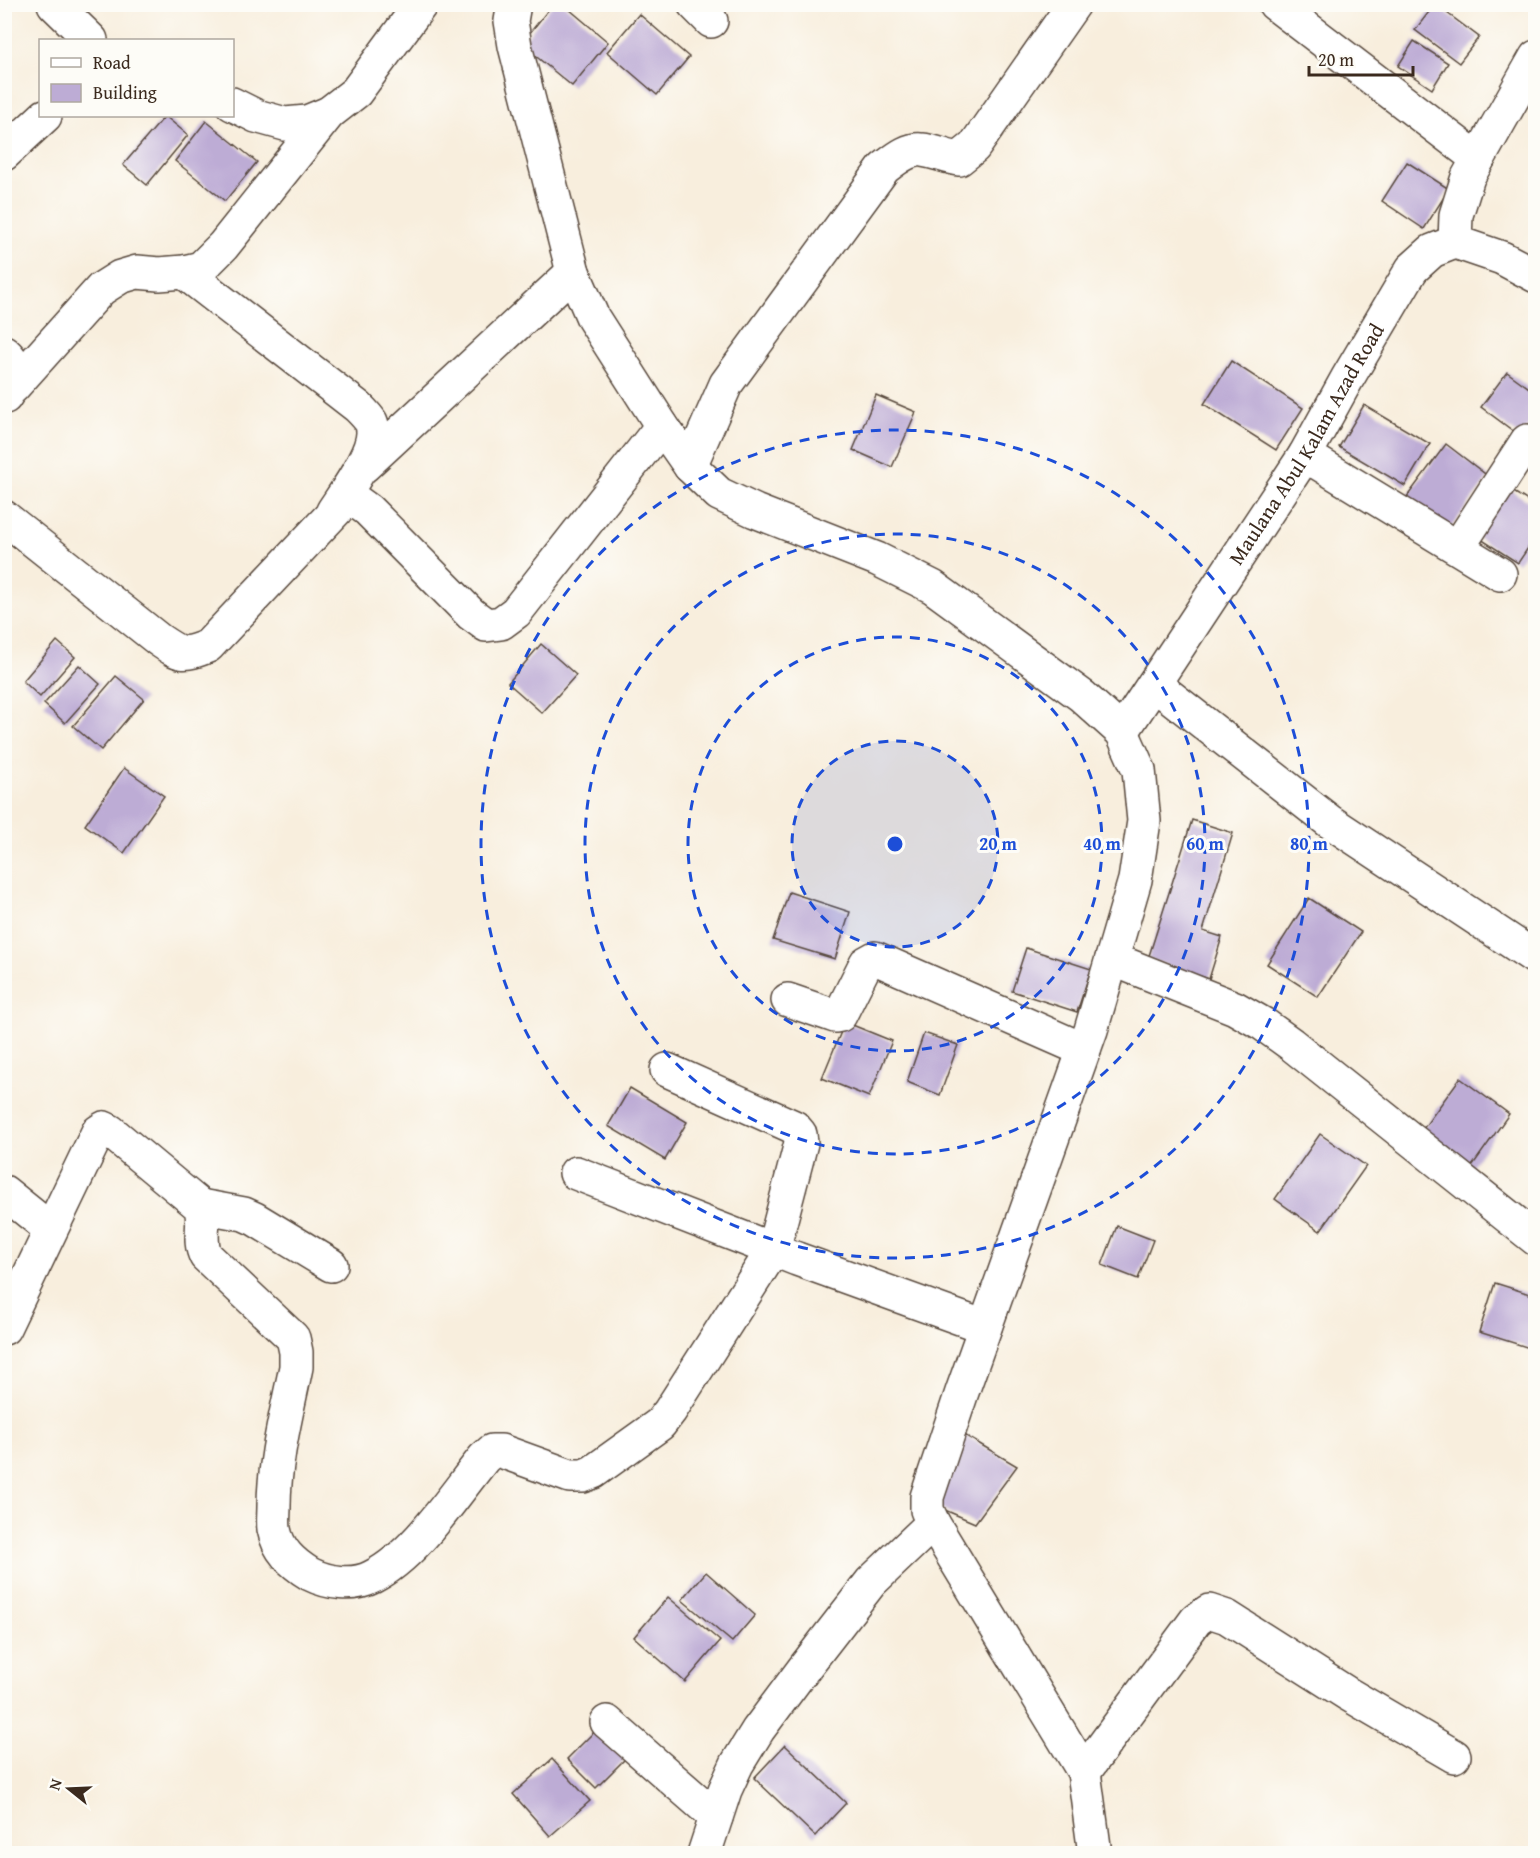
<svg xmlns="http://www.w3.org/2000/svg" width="1540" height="1858" font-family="'Gentium Book Plus',serif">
  <rect width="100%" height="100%" fill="#fdfcf7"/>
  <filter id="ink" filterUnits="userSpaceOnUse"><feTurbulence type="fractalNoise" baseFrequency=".0167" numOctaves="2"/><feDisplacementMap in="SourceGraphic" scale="12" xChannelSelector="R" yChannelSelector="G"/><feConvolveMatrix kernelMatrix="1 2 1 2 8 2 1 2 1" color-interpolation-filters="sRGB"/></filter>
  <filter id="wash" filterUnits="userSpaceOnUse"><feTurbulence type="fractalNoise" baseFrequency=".008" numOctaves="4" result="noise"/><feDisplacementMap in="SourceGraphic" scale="24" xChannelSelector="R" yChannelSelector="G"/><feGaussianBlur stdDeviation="1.35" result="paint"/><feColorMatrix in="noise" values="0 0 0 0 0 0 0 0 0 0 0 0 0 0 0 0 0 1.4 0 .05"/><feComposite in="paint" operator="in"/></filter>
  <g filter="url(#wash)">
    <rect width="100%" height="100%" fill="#f8eedd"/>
    <g id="blocks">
      <g fill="#bdacd5">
        <path d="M553 4H563L608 42 572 86 521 44Z"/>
        <path d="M1435 4 1479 37 1459 63 1415 30Z"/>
        <path d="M639 14 689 57 657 95 607 52Z"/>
        <path d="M1414 41 1448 63 1432 89 1398 66Z"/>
        <path d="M165 116 188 135 147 185 123 165Z"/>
        <path d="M206 121 257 162 225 201 175 161Z"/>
        <path d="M1407 162 1449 189 1424 229 1382 201Z"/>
        <path d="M1231 361 1303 408 1276 450 1204 404Z"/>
        <path d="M1507 372 1536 393V416L1520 436 1481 407Z"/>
        <path d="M876 395 916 412 892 467 853 450Z"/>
        <path d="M1364 405 1430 444 1405 486 1339 447Z"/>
        <path d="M1446 444 1489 477 1449 530 1406 498Z"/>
        <path d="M1504 486 1536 506V536L1518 563 1473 534Z"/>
        <path d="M57 641 75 657 40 697 23 681Z"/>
        <path d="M541 644 576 675 542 713 508 683Z"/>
        <path d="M79 665 100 684 65 723 44 704Z"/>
        <path d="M116 676 144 699 101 750 73 726Z"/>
        <path d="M124 768 164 796 124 853 85 825Z"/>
        <path d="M1192 820 1233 833 1203 931 1222 937 1209 979 1148 959Z"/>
        <path d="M789 892 850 912 835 959 773 940Z"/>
        <path d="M1309 898 1361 932 1318 997 1267 964Z"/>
        <path d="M1026 948 1091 969 1077 1012 1012 991Z"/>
        <path d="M845 1022 892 1041 869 1097 822 1078Z"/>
        <path d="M924 1033 958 1045 940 1095 907 1082Z"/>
        <path d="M1460 1078 1509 1114 1470 1169 1420 1133Z"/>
        <path d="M630 1088 687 1122 665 1160 608 1126Z"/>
        <path d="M1320 1134 1366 1166 1320 1231 1275 1199Z"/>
        <path d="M1117 1226 1153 1240 1138 1279 1102 1265Z"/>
        <path d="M1495 1283 1536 1296V1350L1479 1332Z"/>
        <path d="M961 1433 1017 1466 975 1523 931 1504Z"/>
        <path d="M706 1572 755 1615 732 1642 682 1600Z"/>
        <path d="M668 1597 720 1641 685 1682 634 1637Z"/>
        <path d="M599 1727 628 1756 596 1788 567 1759Z"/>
        <path d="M785 1745 846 1803 815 1836 754 1778Z"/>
        <path d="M552 1759 590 1801 550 1836 513 1794Z"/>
      </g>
    </g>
  </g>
  <g filter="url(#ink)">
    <use href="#blocks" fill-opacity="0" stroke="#57473b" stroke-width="1.5"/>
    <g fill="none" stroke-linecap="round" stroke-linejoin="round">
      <defs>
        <g id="minor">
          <path d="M54 4 91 40"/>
          <path d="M694 4 711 21"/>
          <path d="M1275 4 1478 159"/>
          <path d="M1455 242 1456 215 1468 177 1536 57"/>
          <path d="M184 272 358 407C362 411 368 417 371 422 381 445 346 491 333 511"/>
          <path d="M4 352C21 367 17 380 5 397"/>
          <path d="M13 387 101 289 120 277 137 272 159 274 184 272 201 268 223 246 329 113"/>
          <path d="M1305 455 1500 574"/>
          <path d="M364 466 573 272"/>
          <path d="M690 466 726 384 884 168C895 160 908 148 922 150 933 151 947 157 959 159L974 147 1074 4"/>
          <path d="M4 517 159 640C181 655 183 656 208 646L343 503 357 502 368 510 471 614 486 625 501 623 516 612 662 426"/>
          <path d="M1458 547 1527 441"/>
          <path d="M1154 684 1329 821 1536 958"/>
          <path d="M1112 959 1235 1008 1263 1024 1291 1044 1536 1239"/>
          <path d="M788 1000 829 1014 835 1016 840 1015 866 963 875 958 1084 1050"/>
          <path d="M576 1173 797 1259 985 1327"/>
          <path d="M4 1192 50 1229"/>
          <path d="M200 1206 244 1214 255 1219 331 1265"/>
          <path d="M4 1328 98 1132 104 1128 110 1131 200 1206C207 1223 197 1239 206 1256L293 1338 296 1352V1367C287 1412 274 1460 274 1506 274 1514 273 1522 274 1529 278 1550 292 1563 310 1574 328 1583 353 1587 372 1577 416 1555 453 1496 484 1458L492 1451H501L570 1476H583L593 1472 660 1424 670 1411 773 1250 801 1143 800 1134 794 1127 667 1070"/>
          <path d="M607 1722 716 1817"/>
          <path d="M1084 1772 1196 1620 1209 1611 1227 1617 1348 1694 1454 1756"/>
          <path d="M704 1854 725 1790 737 1764 758 1730 805 1667 871 1582 933 1523"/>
        </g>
        <g id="tertiary">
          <path d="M514 4 511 21 515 46 573 272 593 318 662 426 690 466 719 494 755 511 877 559 933 587 1082 696 1122 732 1139 770 1144 821 1135 880 1091 1030 962 1392 927 1497V1510L933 1523 1084 1772 1095 1854"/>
          <path d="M232 104 256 116 285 124 307 122 329 113 356 92 421 4"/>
          <path d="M4 154 45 116"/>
          <path id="s1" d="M1122 732 1305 455 1347 379 1412 269 1432 251 1455 242 1502 258 1536 276"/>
        </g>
      </defs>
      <use href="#minor" stroke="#57473b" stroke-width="36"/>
      <use href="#tertiary" stroke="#57473b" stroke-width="36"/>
      <use href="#minor" stroke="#fff" stroke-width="33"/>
      <use href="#tertiary" stroke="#fff" stroke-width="33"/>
    </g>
  </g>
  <circle cx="895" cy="844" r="103" fill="#1d4ed8" fill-opacity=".12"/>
  <g fill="none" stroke="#1d4ed8" stroke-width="3" stroke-dasharray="10 8">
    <circle cx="895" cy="844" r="103"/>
    <circle cx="895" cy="844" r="207"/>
    <circle cx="895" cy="844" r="310"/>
    <circle cx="895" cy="844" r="414"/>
  </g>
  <g text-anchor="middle" stroke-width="6" stroke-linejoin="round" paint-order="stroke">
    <g font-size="21" fill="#3b2a1e" stroke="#fdfcf7">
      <text dy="7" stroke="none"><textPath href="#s1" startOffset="342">Maulana Abul Kalam Azad Road</textPath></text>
    </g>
  </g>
  <circle cx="895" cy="844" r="9" fill="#1d4ed8" stroke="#fdfcf7" stroke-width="3"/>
  <g font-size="18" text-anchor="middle" font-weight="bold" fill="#1d4ed8" stroke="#fdfcf7" stroke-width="6" stroke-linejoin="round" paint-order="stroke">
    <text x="998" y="850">20 m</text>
    <text x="1102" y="850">40 m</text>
    <text x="1205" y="850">60 m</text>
    <text x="1309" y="850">80 m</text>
  </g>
  <rect width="1540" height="1858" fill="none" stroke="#fdfcf7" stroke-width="24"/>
  <rect x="39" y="39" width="195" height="78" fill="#fdfcf7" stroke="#afa8a0" stroke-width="1.5"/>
  <rect x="51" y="58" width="30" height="9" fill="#ffffff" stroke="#afa8a0" stroke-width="1.5"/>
  <text x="93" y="69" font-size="18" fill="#3b2a1e">Road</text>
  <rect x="51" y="84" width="30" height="18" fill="#bdacd5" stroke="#afa8a0" stroke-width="1.5"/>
  <text x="93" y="99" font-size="18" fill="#3b2a1e">Building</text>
  <g transform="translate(69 1789) rotate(288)" stroke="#fdfcf7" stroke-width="4.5" paint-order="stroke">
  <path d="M0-4.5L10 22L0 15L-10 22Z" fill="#3b2a1e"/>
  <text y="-9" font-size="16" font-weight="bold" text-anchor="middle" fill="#3b2a1e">N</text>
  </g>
  <path d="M1309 66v9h104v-9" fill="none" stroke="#3b2a1e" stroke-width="3"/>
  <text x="1318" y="66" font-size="18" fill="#3b2a1e" stroke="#fdfcf7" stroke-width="4.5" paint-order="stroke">20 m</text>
</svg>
